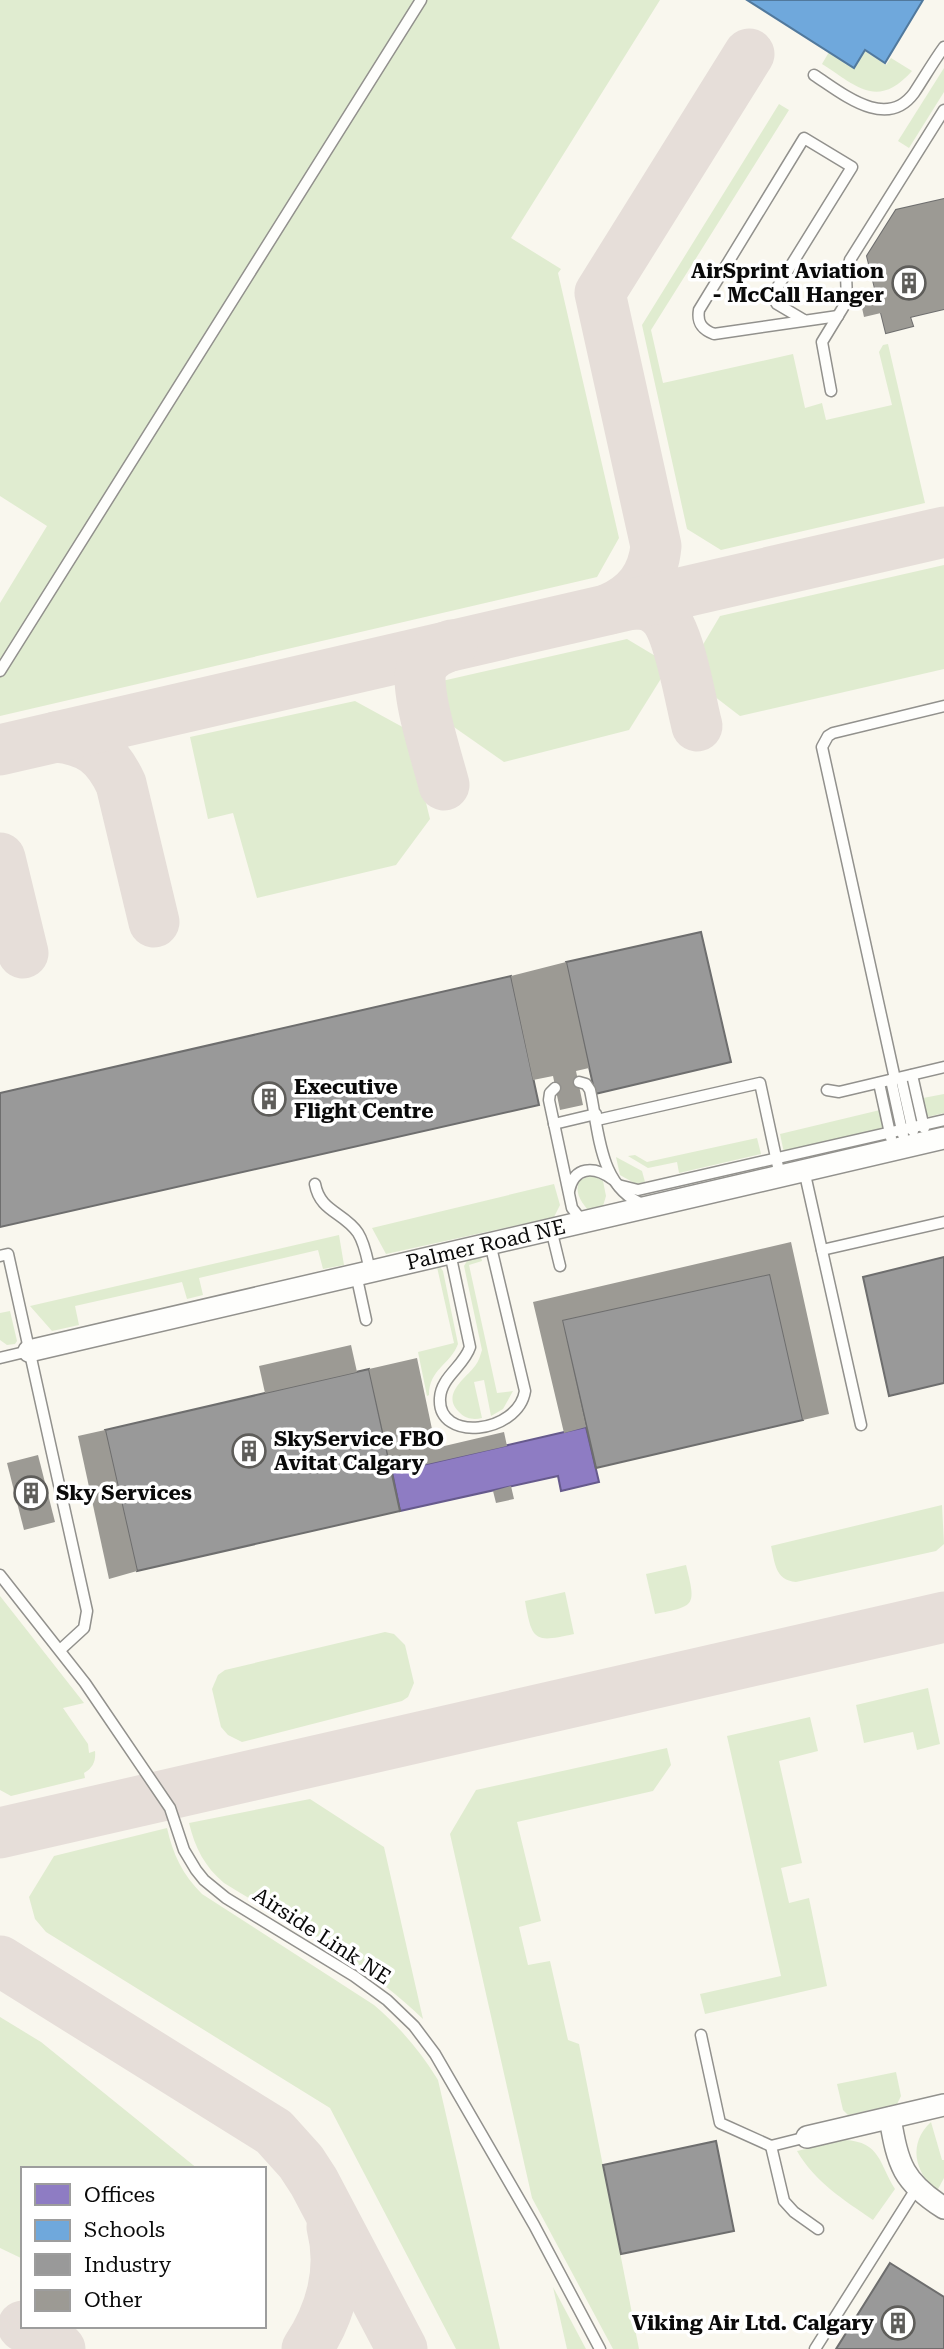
<svg xmlns="http://www.w3.org/2000/svg" width="944" height="2349" font-family="'Roboto Serif',serif">
  <rect width="100%" height="100%" fill="#f9f7ee"/>
  <g fill="#e0ecd0">
    <path d="M0 0H660L511 238 561 269 558 273 619 538 597 577 0 716V603L47 526 0 496Z"/>
    <path d="M865 51 886 65 891 58 912 71C877 110 857 86 822 64L829 52 854 68Z"/>
    <path d="M944 68V92L909 148 898 141Z"/>
    <path d="M779 104 789 110 651 330 663 383 793 354 805 408 822 403 826 420 892 405 879 352 883 345 888 344 925 503 721 550 687 529 642 325Z"/>
    <path d="M944 565V669L740 716 710 693 701 648 720 616Z"/>
    <path d="M627 639 657 657 662 677 629 730 504 762 451 725 442 681Z"/>
    <path d="M355 701 408 730 430 819 396 865 257 898 233 813 208 819 190 737Z"/>
    <path d="M944 1094V1113L927 1117 923 1098Z"/>
    <path d="M880 1110 884 1129 784 1153 780 1134Z"/>
    <path d="M757 1138 761 1154 679 1173 677 1162 648 1168 628 1156 635 1155 647 1162Z"/>
    <path d="M616 1157 642 1171 645 1182 636 1184 620 1175Z"/>
    <path d="M592 1175 603 1181 606 1196 603 1206 587 1209C580 1200 574 1191 580 1180Z"/>
    <path d="M554 1184 560 1205 554 1217 386 1254 372 1228Z"/>
    <path d="M339 1235 344 1265 323 1269 318 1250 199 1278 203 1295 187 1299 182 1282 75 1306 79 1325 52 1331 30 1306Z"/>
    <path d="M481 1257 482 1261 469 1265 497 1393 513 1391 503 1409 491 1416 484 1380 474 1382 482 1418C474 1420 466 1419 460 1413 440 1395 465 1379 475 1366 479 1361 480 1356 482 1350L464 1266 467 1261Z"/>
    <path d="M437 1267H440L443 1271 458 1344C450 1365 429 1369 429 1395L427 1396 418 1352 454 1343Z"/>
    <path d="M10 1311 17 1341 15 1344 7 1345 0 1340V1313Z"/>
    <path d="M942 1505 944 1544 936 1551 796 1582C775 1580 775 1563 771 1546Z"/>
    <path d="M686 1565C696 1606 696 1606 655 1614L646 1574Z"/>
    <path d="M565 1592 574 1634C534 1643 532 1641 525 1601Z"/>
    <path d="M0 1596 84 1703 63 1708 88 1744 89 1753 95 1751C96 1761 93 1768 84 1773L85 1778 11 1796 0 1790Z"/>
    <path d="M385 1632 394 1634 405 1645 414 1683 408 1697 402 1701 242 1742 228 1735 221 1727 212 1689 218 1675 225 1670Z"/>
    <path d="M928 1688 940 1744 917 1750 913 1732 864 1743 856 1705Z"/>
    <path d="M810 1717 818 1751 779 1761 802 1863 781 1868 789 1903 809 1898 827 1986 705 2014 700 1994 781 1976 727 1736Z"/>
    <path d="M667 1748 671 1765 653 1791 517 1822 541 1921 519 1927 528 1965 550 1961 568 2040 579 2044 639 2349H613L532 2198 450 1834 476 1790Z"/>
    <path d="M310 1799 384 1847 423 2019C366 1963 292 1925 224 1883 205 1867 195 1848 189 1823Z"/>
    <path d="M167 1828C173 1855 183 1875 202 1894L374 2005C400 2027 420 2051 438 2080L500 2349H456L330 2108 46 1932 35 1919 29 1897 54 1856Z"/>
    <path d="M0 2017 41 2042 198 2169H23V2259L0 2248Z"/>
    <path d="M896 2072 901 2096 897 2104 848 2115 843 2110 837 2084Z"/>
    <path d="M931 2122 942 2160H944V2178L937 2191C914 2172 908 2143 931 2122Z"/>
    <path d="M845 2140C881 2142 879 2164 895 2189L873 2220C844 2200 815 2182 797 2151Z"/>
    <path d="M553 2287 586 2349H567Z"/>
  </g>
  <path fill="#8e7cc3" stroke="#665a8c" stroke-width="2" d="M586 1427 599 1482 561 1491 558 1476 400 1511 392 1472Z"/>
  <path fill="#6fa8dc" stroke="#51799d" stroke-width="2" d="M747 0H923L885 63 865 50 854 68Z"/>
  <g fill="#999" stroke="#6e6e6e" stroke-width="2">
    <path d="M944 199V309L910 317 913 326 886 333 867 256 896 210Z"/>
    <path d="M701 932 731 1062 595 1094 566 962Z"/>
    <path d="M511 976 539 1105 0 1227V1093Z"/>
    <path d="M944 1257V1383L889 1396 863 1277Z"/>
    <path d="M770 1274 803 1420 596 1468 562 1320Z"/>
    <path d="M369 1369 400 1511 137 1571 105 1430Z"/>
    <path d="M716 2141 734 2231 621 2254 603 2165Z"/>
    <path d="M890 2263 944 2297V2349H836Z"/>
  </g>
  <g fill="none" stroke-linecap="round" stroke-linejoin="round">
    <g stroke="#e6ded9" stroke-width="51">
      <path d="M631 604C640 604 650 604 657 610 679 624 690 700 697 726"/>
      <path d="M609 609C637 597 653 577 656 546L600 293 749 54"/>
      <path d="M56 737C90 740 107 754 121 784L154 922"/>
      <path d="M0 750 944 532"/>
      <path d="M444 785C438 761 413 686 422 667 428 654 440 649 452 645"/>
      <path d="M0 858 23 953"/>
      <path d="M0 1833 944 1617"/>
      <path d="M0 1961 274 2132 301 2162 314 2182 402 2349"/>
      <path d="M23 2326 60 2349"/>
      <path d="M307 2349C331 2313 343 2270 332 2227"/>
    </g>
  </g>
  <g fill="#9c9a94">
    <path d="M944 199V309L910 317 913 326 886 333 881 313 864 317 859 294 875 289 867 256 896 210Z"/>
    <path d="M566 962 589 1068 576 1071 583 1105 560 1110 553 1076 533 1080 511 976Z"/>
    <path d="M791 1242 829 1414 803 1420 770 1274 562 1320 586 1427 564 1433 533 1302Z"/>
    <path d="M351 1345 357 1372 265 1393 259 1366Z"/>
    <path d="M417 1358 436 1448 504 1432 507 1446 392 1472 369 1369Z"/>
    <path d="M105 1430 137 1571 109 1579 78 1436Z"/>
    <path d="M38 1455 55 1522 24 1530 7 1463Z"/>
    <path d="M511 1486 514 1499 496 1503 493 1491Z"/>
  </g>
  <g fill="none" stroke-linecap="round" stroke-linejoin="round">
    <defs>
      <g id="service">
        <path d="M814 75C842 93 886 131 914 93 924 78 933 62 944 47"/>
        <path d="M804 320 777 304 772 296 852 167 804 138 699 310C697 322 701 329 714 334L838 316"/>
        <path d="M831 391 822 342 847 301 846 274 850 260 944 110"/>
        <path d="M0 671 421 0"/>
        <path d="M912 1075 924 1128"/>
        <path d="M901 1078 913 1131"/>
        <path d="M895 1079 822 747 828 736 833 733 944 706"/>
        <path d="M891 1080 903 1135"/>
        <path d="M579 1082 586 1084 590 1090C599 1131 599 1189 645 1205"/>
        <path d="M879 1083 891 1138"/>
        <path d="M555 1088 550 1093 549 1100 572 1208 579 1217 586 1219"/>
        <path d="M827 1090 839 1092 944 1067"/>
        <path d="M597 1120 760 1083 780 1176"/>
        <path d="M554 1124 596 1114"/>
        <path d="M804 1170 861 1425"/>
        <path d="M315 1184C320 1212 344 1212 358 1233 365 1244 367 1258 370 1271"/>
        <path d="M618 1185 638 1190 944 1120"/>
        <path d="M569 1191C574 1166 594 1166 612 1179"/>
        <path d="M551 1229 560 1266"/>
        <path d="M822 1250 944 1222"/>
        <path d="M450 1253 470 1347C464 1366 441 1377 440 1398 437 1443 518 1434 525 1391L490 1243"/>
        <path d="M0 1256 8 1254 87 1611 84 1628 60 1650"/>
        <path d="M356 1274 366 1320"/>
        <path d="M0 1358 29 1351"/>
        <path d="M0 1575 85 1683 170 1808 184 1850 196 1870 204 1880 226 1898 354 1976 387 2000 414 2026 435 2054 534 2225 600 2349"/>
        <path d="M701 2035 720 2123 771 2146 807 2137"/>
        <path d="M771 2146 784 2201 794 2212 818 2229"/>
        <path d="M815 2349 916 2189"/>
      </g>
      <g id="minor">
        <path id="s1" d="M29 1351 944 1138"/>
        <path d="M890 2118C898 2165 903 2182 944 2208"/>
        <path d="M807 2137 944 2105"/>
      </g>
    </defs>
    <use href="#service" stroke="#92918d" stroke-width="13"/>
    <use href="#minor" stroke="#92918d" stroke-width="24"/>
    <use href="#service" stroke="#fefefc" stroke-width="10"/>
    <use href="#minor" stroke="#fefefc" stroke-width="21"/>
  </g>
  <defs>
    <symbol id="building-ring" viewBox="-11 -11 22 22"><circle r="9.5" fill="#fff" stroke="#5e5d5a" stroke-width="1.5"/><path d="M-4-6H4V6H1V3H-1V6H-4ZM-2.5-4.3h1.7v1.8h-1.7ZM.8-4.3h1.7v1.8H.8ZM-2.5-1h1.7V.8h-1.7ZM.8-1h1.7V.8H.8Z" fill="#5e5d5a"/></symbol>
  </defs>
  <g fill-rule="evenodd">
    <use href="#building-ring" x="890" y="264" width="38" height="38"/>
    <use href="#building-ring" x="250" y="1080" width="38" height="38"/>
    <use href="#building-ring" x="230" y="1432" width="38" height="38"/>
    <use href="#building-ring" x="12" y="1474" width="38" height="38"/>
    <use href="#building-ring" x="879" y="2304" width="38" height="38"/>
  </g>
  <g text-anchor="middle" stroke-width="7" stroke-linejoin="round" paint-order="stroke">
    <g font-size="21" font-weight="bold" fill="#0a0a0a" stroke="#fff" text-anchor="start">
      <text x="884" y="278" text-anchor="end">AirSprint Aviation<tspan x="884" dy="24">- McCall Hanger</tspan></text>
      <text x="294" y="1094">Executive<tspan x="294" dy="24">Flight Centre</tspan></text>
      <text x="274" y="1446">SkyService FBO<tspan x="274" dy="24">Avitat Calgary</tspan></text>
      <text x="56" y="1500">Sky Services</text>
      <text x="874" y="2330" text-anchor="end">Viking Air Ltd. Calgary</text>
    </g>
    <g font-size="21" fill="#0a0a0a" stroke="#fff">
      <text dy="7" stroke="none"><textPath href="#s1" startOffset="469">Palmer Road NE</textPath></text>
      <text transform="translate(322 1936) rotate(33)" y="7">Airside Link NE</text>
    </g>
  </g>
  <rect x="21" y="2167" width="245" height="161" fill="#ffffff" stroke="#9d9d9d" stroke-width="2"/>
  <rect x="35" y="2184" width="35" height="21" fill="#8e7cc3" stroke="#9d9d9d" stroke-width="2"/>
  <text x="84" y="2202" font-size="21" fill="#0a0a0a">Offices</text>
  <rect x="35" y="2220" width="35" height="21" fill="#6fa8dc" stroke="#9d9d9d" stroke-width="2"/>
  <text x="84" y="2237" font-size="21" fill="#0a0a0a">Schools</text>
  <rect x="35" y="2254" width="35" height="21" fill="#999999" stroke="#9d9d9d" stroke-width="2"/>
  <text x="84" y="2272" font-size="21" fill="#0a0a0a">Industry</text>
  <rect x="35" y="2290" width="35" height="21" fill="#9c9a94" stroke="#9d9d9d" stroke-width="2"/>
  <text x="84" y="2307" font-size="21" fill="#0a0a0a">Other</text>
</svg>
